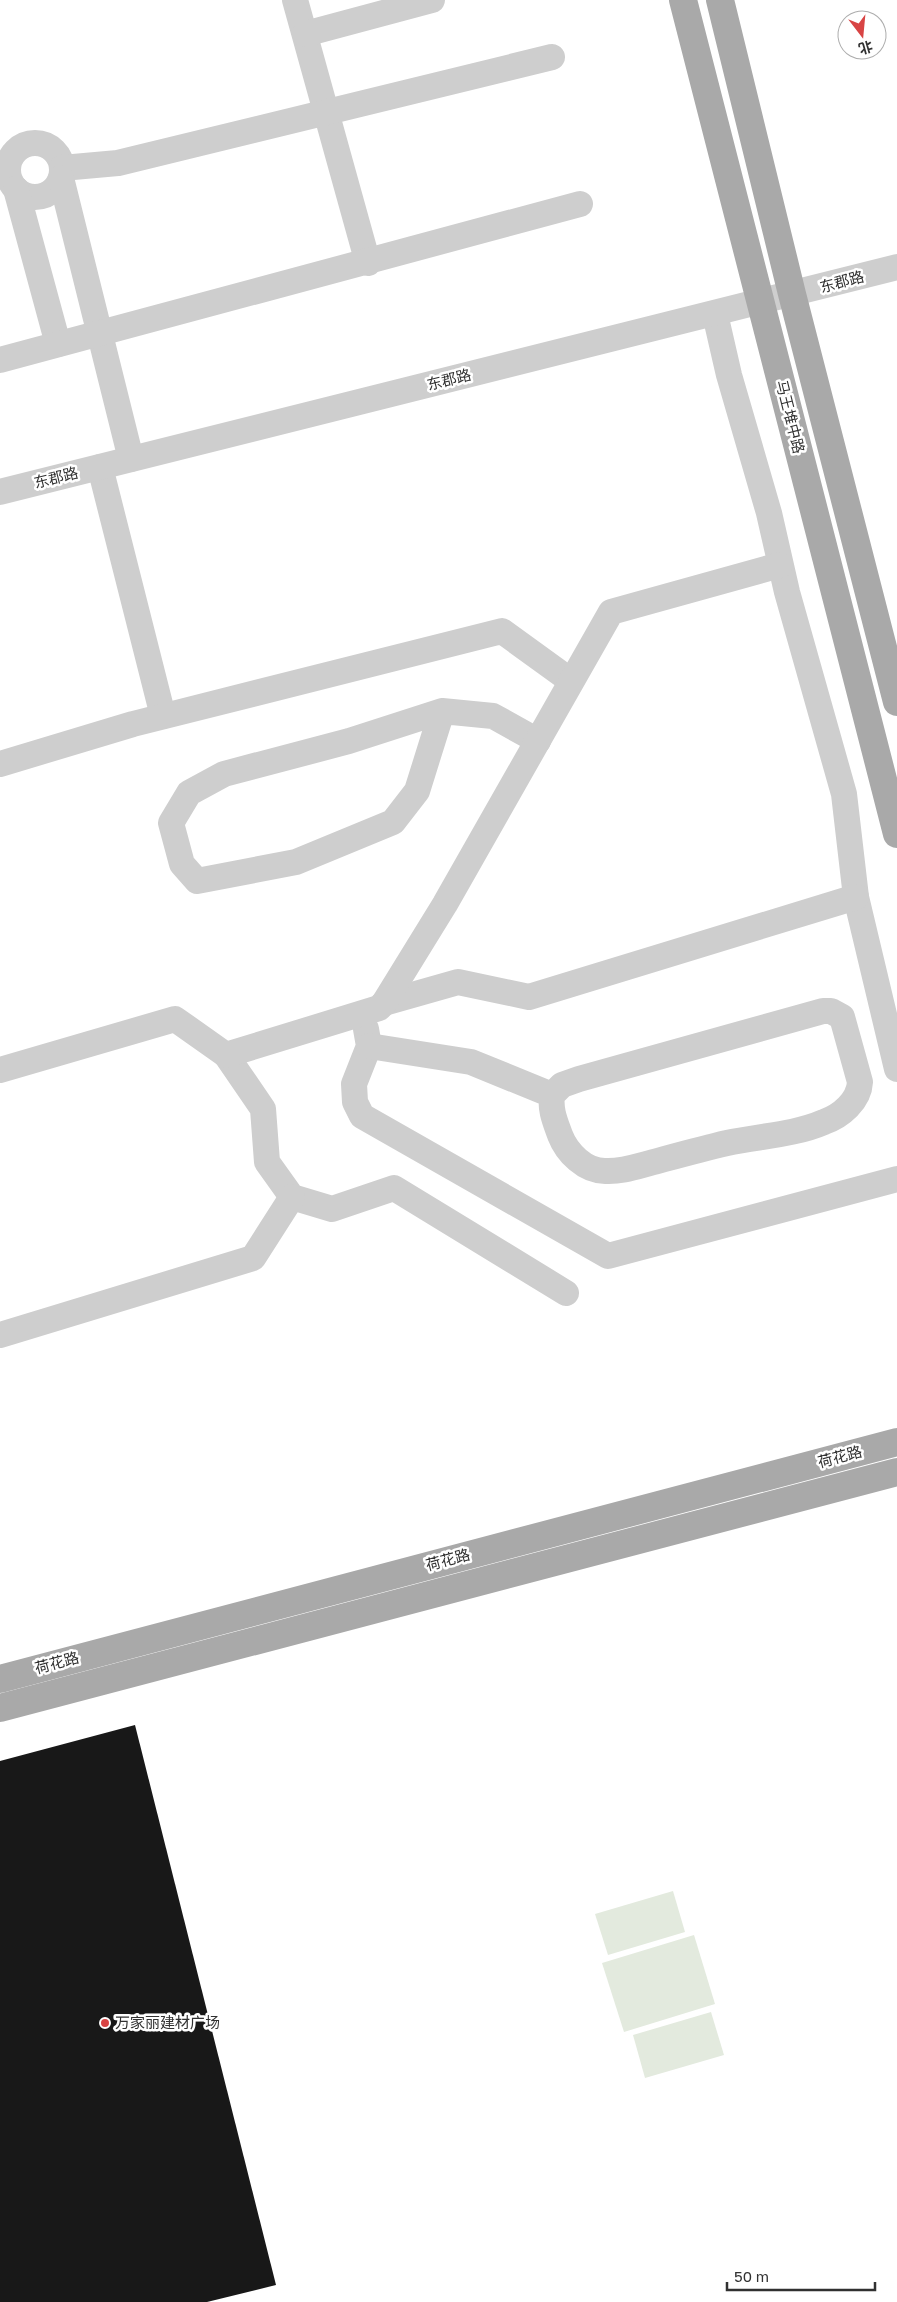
<svg xmlns="http://www.w3.org/2000/svg" width="897" height="2302" font-family="'Golos Text','Noto Sans SC',sans-serif">
  <rect width="100%" height="100%" fill="#fff"/>
  <g fill="#e3eade">
    <path d="M673 1891 685 1932 608 1955 595 1914Z"/>
    <path d="M694 1935 715 2004 624 2032 602 1963Z"/>
    <path d="M711 2012 724 2055 645 2078 633 2035Z"/>
  </g>
  <path fill="#181818" d="M135 1725 276 2285 207 2302H0V1761Z"/>
  <g fill="none" stroke-linecap="round" stroke-linejoin="round">
    <g stroke="#cecece" stroke-width="26">
      <path d="M295 0 368 263"/>
      <path d="M305 34 432 0"/>
      <circle cx="35" cy="170" r="27"/>
      <path d="M62 168 118 163 552 57"/>
      <path d="M61 178 131 459"/>
      <path d="M16 189 58 344"/>
      <path d="M715 314 729 375 769 513 787 592 844 794 856 897 897 1069"/>
      <path d="M0 360 580 204"/>
      <path d="M100 467 163 716"/>
      <path d="M0 492 897 267"/>
      <path d="M442 711 417 791 393 822 296 862 197 881 182 864 171 823 189 793 224 774 349 741 442 711 493 716 538 741"/>
      <path d="M0 764 133 724 502 631 571 681"/>
      <path d="M384 1003 458 982 529 997 856 897"/>
      <path d="M366 1029 369 1046 354 1084 355 1102 362 1116 608 1256 897 1179"/>
      <path d="M369 1046 471 1062 552 1095 562 1085 579 1079 823 1011H831L842 1017 860 1082C859 1101 841 1116 824 1122 794 1135 759 1136 727 1143 701 1149 676 1156 650 1163 635 1167 620 1172 605 1171 585 1171 567 1153 560 1135 555 1121 550 1110 552 1095"/>
      <path d="M226 1055 263 1109 267 1162 292 1197 332 1209 394 1188 566 1293"/>
      <path d="M0 1070 175 1019 226 1055 379 1008 384 1003 445 904 611 612 780 565"/>
      <path d="M0 1335 253 1258 292 1197"/>
    </g>
    <g stroke="#a9a9a9" stroke-width="28">
      <path d="M683 0 897 834"/>
      <path d="M720 0 792 294 897 702"/>
      <path d="M0 1679 897 1442"/>
      <path d="M0 1708 897 1472"/>
    </g>
  </g>
  <circle fill="#d84444" stroke="#fff" stroke-width="2" cx="105" cy="2023" r="5"/>
  <g text-anchor="middle" stroke-width="5" stroke-linejoin="round" paint-order="stroke">
    <g font-size="15" fill="#313131" stroke="#fff">
      <text transform="translate(842 282) rotate(-15)" y="5">东郡路</text>
      <text transform="translate(449 380) rotate(-14)" y="5">东郡路</text>
      <text transform="translate(790 417) rotate(76)" y="5">马王堆中路</text>
      <text transform="translate(56 478) rotate(-14)" y="5">东郡路</text>
      <text transform="translate(840 1457) rotate(-15)" y="5">荷花路</text>
      <text transform="translate(448 1560) rotate(-15)" y="5">荷花路</text>
      <text transform="translate(57 1663) rotate(-15)" y="5">荷花路</text>
    </g>
    <g font-size="15" fill="#313131" stroke="#fff" text-anchor="start">
      <text x="115" y="2028">万家丽建材广场</text>
    </g>
  </g>
  <g transform="translate(862 35) rotate(164)"><circle r="24" fill="#ffffff" stroke="#adadad"/>
  <path d="M0-4L9 19L0 12L-9 19Z" fill="#d84444"/>
  <text y="-8" font-size="14" font-weight="bold" text-anchor="middle" fill="#313131">北</text>
  </g>
  <path d="M727 2282v8h148v-8" fill="none" stroke="#313131" stroke-width="2.5"/>
  <text x="734" y="2282" font-size="15" fill="#313131" stroke="#ffffff" stroke-width="4" paint-order="stroke">50 m</text>
</svg>
